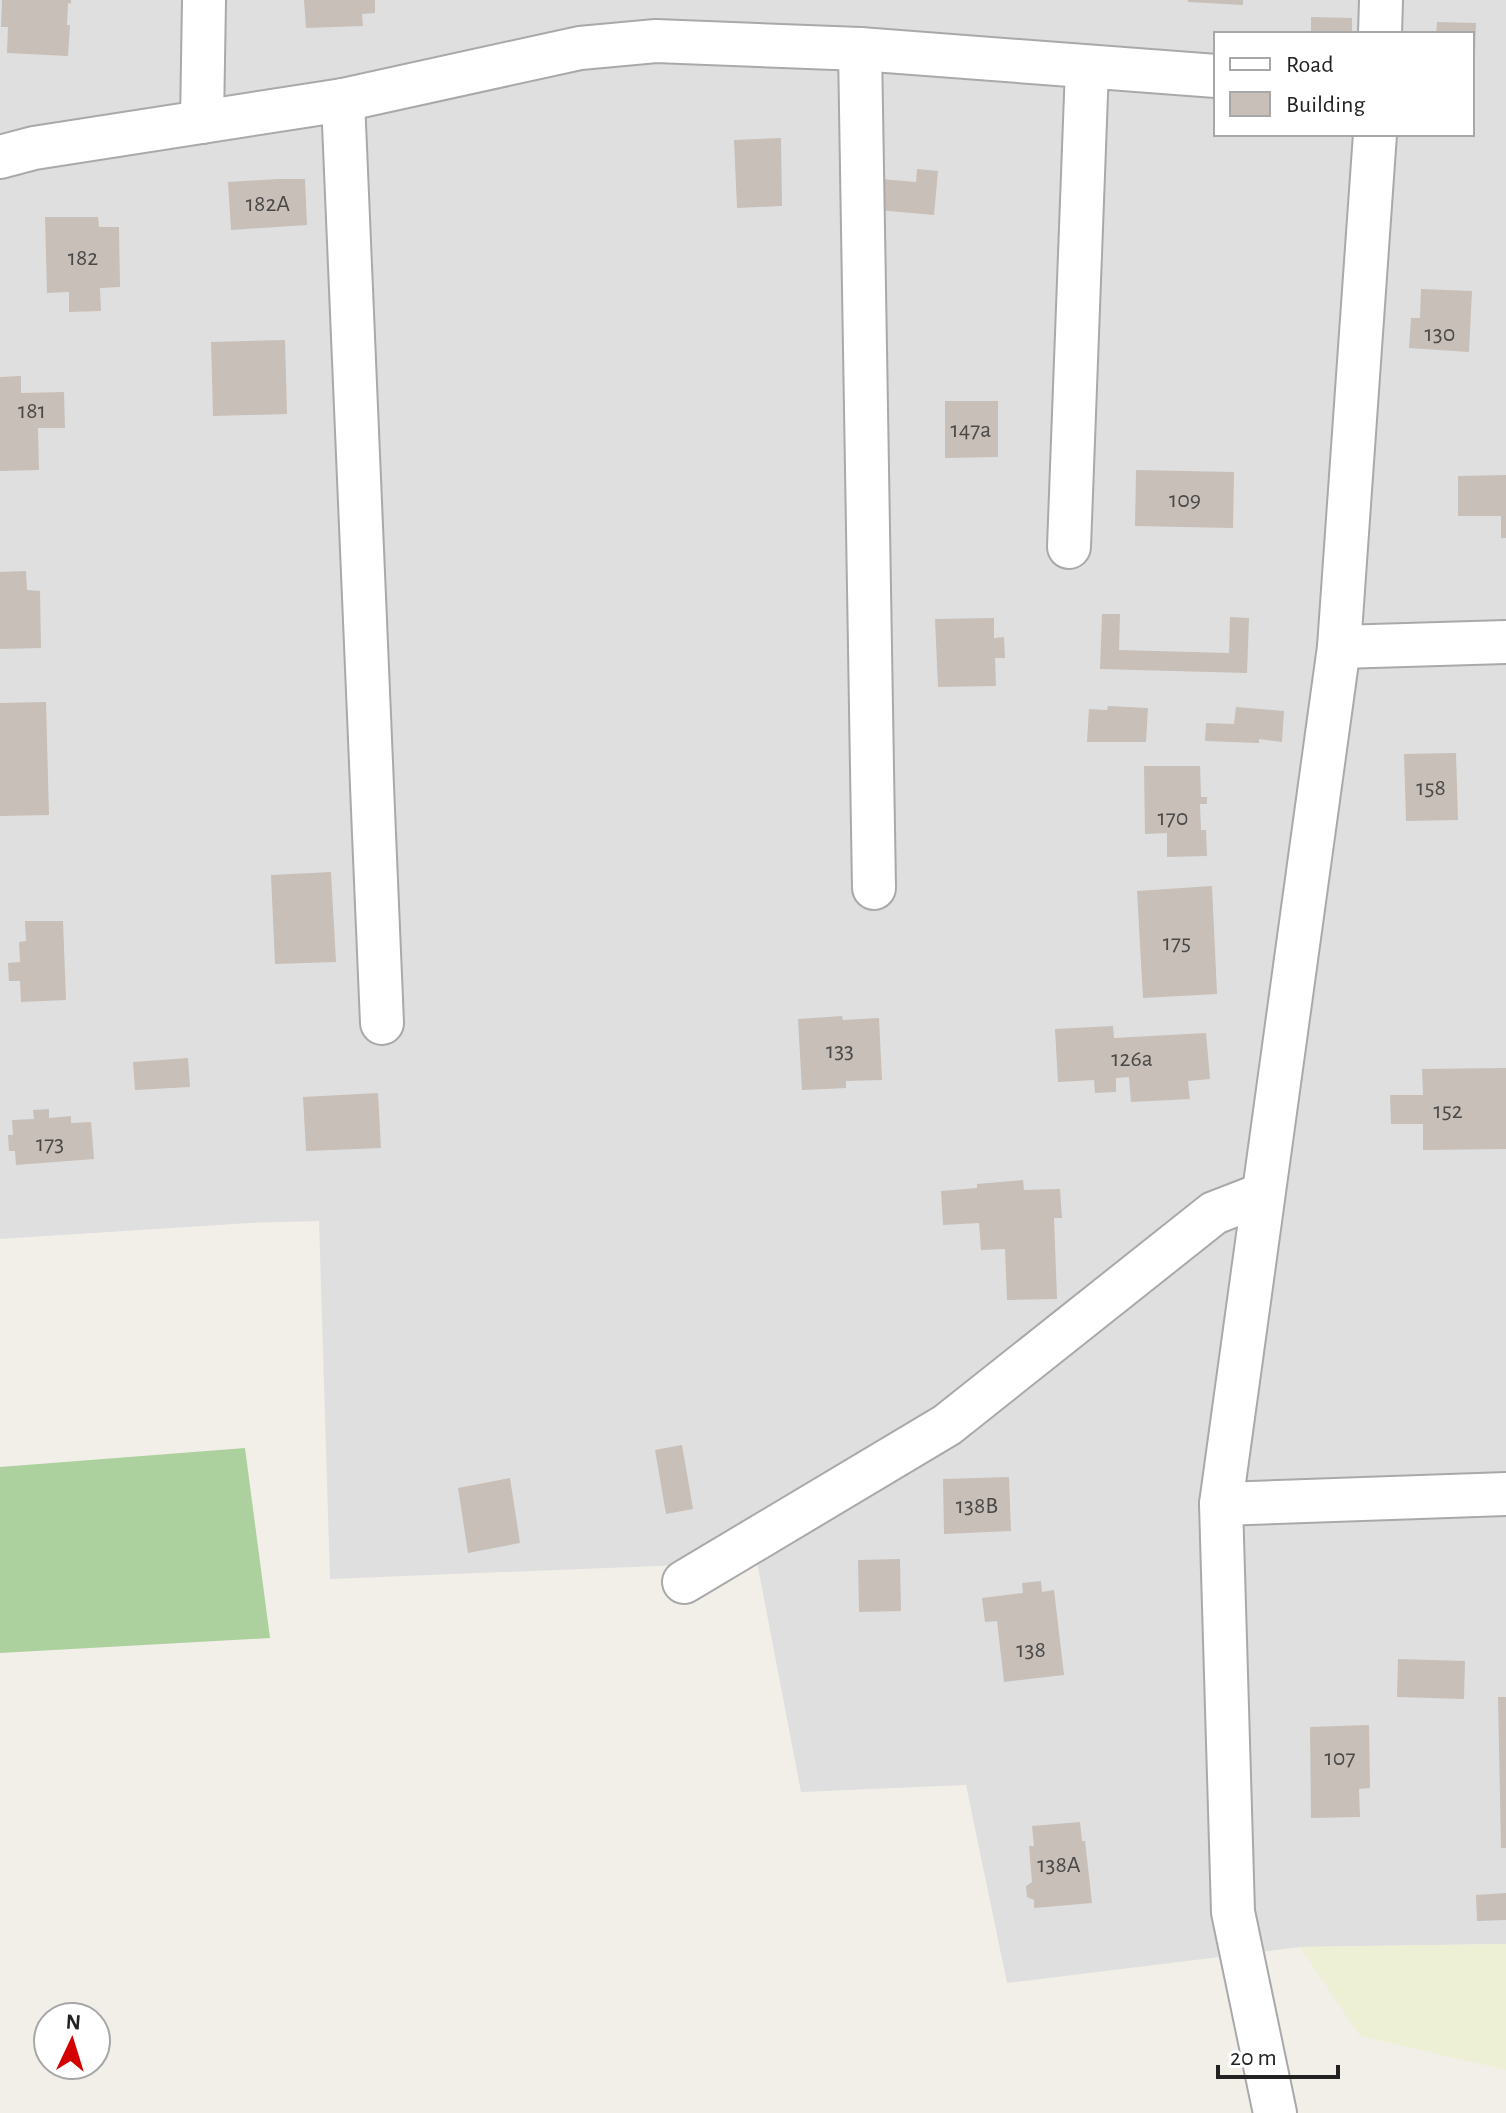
<svg xmlns="http://www.w3.org/2000/svg" width="1506" height="2113" font-family="'Alegreya Sans',sans-serif">
  <rect width="100%" height="100%" fill="#f2efe9"/>
  <path fill="#e0dfdf" fill-rule="evenodd" d="M0 0H1506V1944L1300 1947 1007 1983 966 1785 801 1792 757 1562 330 1579 319 1221 249 1223 0 1239ZM1216 34H1472V134H1216Z"/>
  <path fill="#eef0d5" d="M1506 1944V2070L1360 2036 1300 1947Z"/>
  <path fill="#add19e" d="M245 1448 270 1638 0 1653V1467Z"/>
  <g fill="#c7bfb8">
    <path d="M2 0H71V4L68 3 67 25H70L68 56 7 53 8 27H1Z"/>
    <path d="M304 0H375V13L362 14 363 26 306 28Z"/>
    <path d="M1188 0H1243V5L1188 2Z"/>
    <path d="M1311 17 1352 18V34H1311Z"/>
    <path d="M1437 22 1476 23 1475 51H1472V34H1436Z"/>
    <path d="M781 138 782 206 737 208 734 140Z"/>
    <path d="M917 169 938 171 934 215 878 210 881 179 916 182Z"/>
    <path d="M277 179H305L307 225 231 230 228 182Z"/>
    <path d="M45 217H98L99 227H119L120 287 100 288 101 311 69 312V292L47 293Z"/>
    <path d="M1421 289 1472 291 1469 352 1409 348 1411 318H1420Z"/>
    <path d="M285 340 287 414 213 416 211 342Z"/>
    <path d="M21 376V393L64 392 65 428H38L39 470 0 471V377Z"/>
    <path d="M945 401H998V457L945 458Z"/>
    <path d="M1136 470 1234 472 1233 528 1135 526Z"/>
    <path d="M1506 475V538H1501V516H1458V476Z"/>
    <path d="M26 571 27 590 40 591 41 648 0 649V572Z"/>
    <path d="M1102 614H1120L1119 650 1229 653 1230 617 1249 618 1247 673 1100 669Z"/>
    <path d="M994 618V638L1004 637 1005 658H995L996 686 938 687 935 619Z"/>
    <path d="M46 702 49 815 0 816V703Z"/>
    <path d="M1108 706 1148 708 1146 742H1087L1089 709 1107 710Z"/>
    <path d="M1236 707 1284 711 1282 742 1259 739V743L1205 741 1206 723 1234 724Z"/>
    <path d="M1456 753 1458 820 1406 821 1404 754Z"/>
    <path d="M1144 766H1200L1201 797H1207V804H1200L1201 830H1206L1207 856 1167 857V833L1145 834Z"/>
    <path d="M331 872 336 962 275 964 271 875Z"/>
    <path d="M1212 886 1217 994 1143 998 1137 891Z"/>
    <path d="M25 921H63L66 1000 21 1002 20 981H9L8 963 20 962 19 942 26 941Z"/>
    <path d="M842 1016 843 1020 879 1018 882 1080 846 1081V1088L802 1090 798 1019Z"/>
    <path d="M1113 1026 1114 1038 1206 1033 1210 1079 1188 1081 1190 1099 1131 1102 1129 1077 1116 1078V1092L1095 1093 1094 1080 1058 1082 1055 1029Z"/>
    <path d="M188 1058 190 1087 135 1090 133 1062Z"/>
    <path d="M1506 1068V1149L1423 1150V1124H1391L1390 1095H1423L1422 1069Z"/>
    <path d="M378 1093 381 1148 306 1151 303 1097Z"/>
    <path d="M49 1109V1118L71 1116V1123L91 1122 94 1159 16 1165 15 1151H9L8 1135H13L12 1120 34 1119 33 1110Z"/>
    <path d="M1023 1180 1024 1190 1060 1189 1062 1218H1054L1057 1299 1007 1300 1005 1249 981 1250 979 1223 943 1225 941 1191 977 1188V1184Z"/>
    <path d="M682 1445 693 1509 666 1514 655 1450Z"/>
    <path d="M1009 1477 1011 1531 944 1534 943 1479Z"/>
    <path d="M510 1478 520 1543 468 1553 458 1488Z"/>
    <path d="M900 1559 901 1611 859 1612 858 1560Z"/>
    <path d="M1041 1581 1042 1592 1054 1590 1064 1675 1004 1682 997 1621 985 1622 982 1598 1023 1593 1022 1583Z"/>
    <path d="M1398 1659 1465 1661 1464 1699 1397 1697Z"/>
    <path d="M1498 1697H1506V1848H1501Z"/>
    <path d="M1369 1725 1370 1788 1359 1789 1360 1817 1311 1818 1310 1727Z"/>
    <path d="M1080 1822 1082 1841H1085L1092 1903 1034 1908V1900L1027 1897 1026 1886 1032 1882 1029 1846H1034L1032 1826Z"/>
    <path d="M1506 1893V1920L1477 1921 1476 1895Z"/>
  </g>
  <g fill="none" stroke-linecap="round" stroke-linejoin="round">
    <defs>
      <g id="minor">
        <path d="M1380 34 1381 0"/>
        <path d="M860 49 874 888"/>
        <path d="M343 100 382 1023"/>
        <path d="M202 122 204 0"/>
        <path d="M0 157 34 148 343 100 580 48 656 41 860 49 1216 76"/>
        <path d="M1069 547 1087 68"/>
        <path d="M1339 647 1506 642"/>
        <path d="M1221 1504 1506 1494"/>
        <path d="M684 1582 947 1425 1214 1213 1263 1194"/>
        <path d="M1275 2113 1233 1912 1221 1504 1339 647 1375 134"/>
      </g>
    </defs>
    <use href="#minor" stroke="#a9a9a9" stroke-width="46"/>
    <use href="#minor" stroke="#fff" stroke-width="42"/>
  </g>
  <g text-anchor="middle" stroke-width="6" stroke-linejoin="round" paint-order="stroke">
    <g font-size="24" fill="#4b4948">
      <text x="268" y="211">182A</text>
      <text x="83" y="265">182</text>
      <text x="1440" y="341">130</text>
      <text x="32" y="418">181</text>
      <text x="971" y="437">147a</text>
      <text x="1185" y="507">109</text>
      <text x="1431" y="795">158</text>
      <text x="1173" y="825">170</text>
      <text x="1177" y="950">175</text>
      <text x="840" y="1058">133</text>
      <text x="1132" y="1066">126a</text>
      <text x="1448" y="1118">152</text>
      <text x="50" y="1151">173</text>
      <text x="977" y="1513">138B</text>
      <text x="1031" y="1657">138</text>
      <text x="1340" y="1765">107</text>
      <text x="1059" y="1872">138A</text>
    </g>
  </g>
  <rect x="1214" y="32" width="260" height="104" fill="#ffffff" stroke="#a7a7a7" stroke-width="2"/>
  <rect x="1230" y="58" width="40" height="12" fill="#ffffff" stroke="#a7a7a7" stroke-width="2"/>
  <text x="1286" y="72" font-size="24" fill="#222222">Road</text>
  <rect x="1230" y="92" width="40" height="24" fill="#c7bfb8" stroke="#a7a7a7" stroke-width="2"/>
  <text x="1286" y="112" font-size="24" fill="#222222">Building</text>
  <g transform="translate(72 2041) rotate(4)"><circle r="38" fill="#ffffff" stroke="#a7a7a7" stroke-width="2"/>
  <path d="M0-6L14 30L0 20L-14 30Z" fill="#d40000"/>
  <text y="-12" font-size="22" font-weight="bold" text-anchor="middle" fill="#222222">N</text>
  </g>
  <path d="M1218 2065v12h120v-12" fill="none" stroke="#222222" stroke-width="4"/>
  <text x="1230" y="2065" font-size="24" fill="#222222" stroke="#ffffff" stroke-width="6" paint-order="stroke">20 m</text>
</svg>
